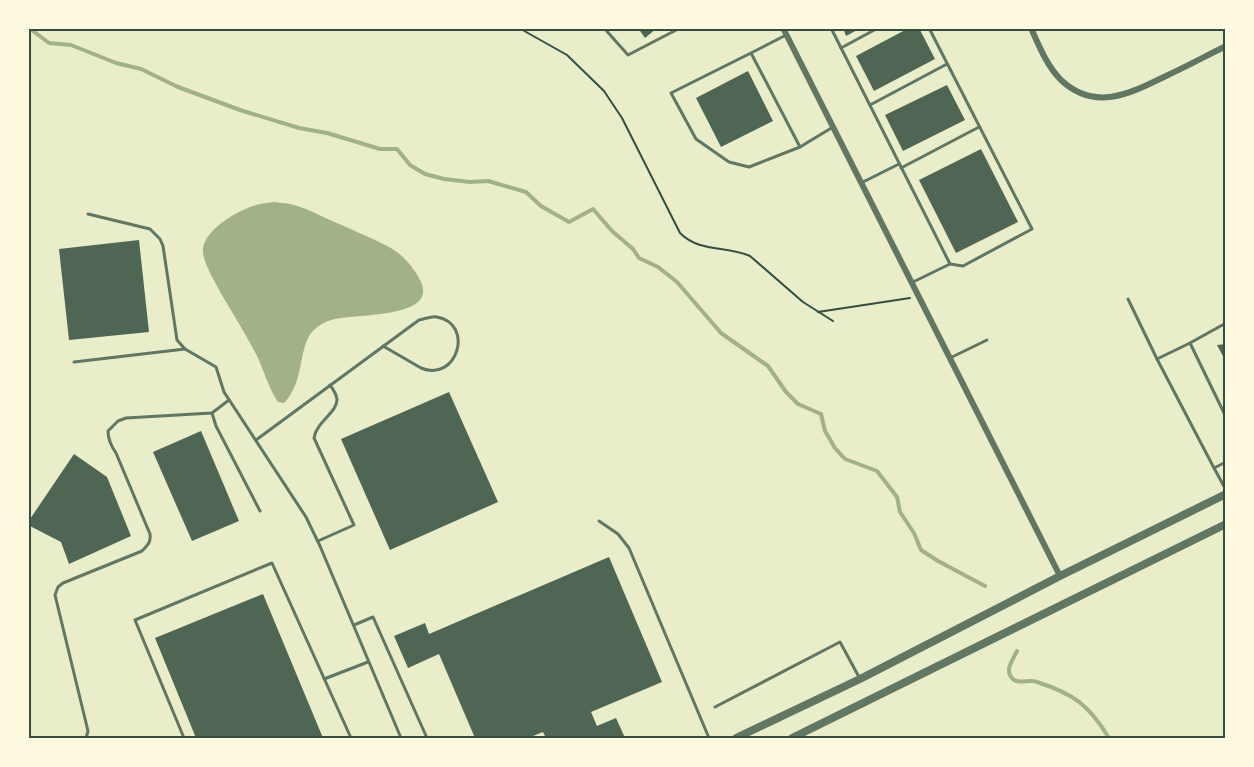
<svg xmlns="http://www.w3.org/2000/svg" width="1254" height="767" font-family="Arial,sans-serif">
  <rect width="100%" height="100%" fill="#e9edc9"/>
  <path fill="#a3b18a" d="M274 202C281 203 290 203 297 206 308 209 319 215 330 220 350 229 370 237 389 247 403 255 412 265 420 280 441 320 351 313 331 320 325 322 319 325 315 329 297 344 306 381 284 403L278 402C268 387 264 370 256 354 242 327 225 302 211 275 208 268 202 257 203 249 205 228 242 208 260 204 264 203 269 203 274 202Z"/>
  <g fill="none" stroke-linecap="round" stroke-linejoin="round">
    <g stroke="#a3b18a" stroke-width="4">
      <path d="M29 28 49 43 71 45 116 63 141 69 178 87 240 110 299 128 327 133 380 149H397L410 165 425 174 444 179 470 182 488 181 526 192 541 206 569 222 593 209 612 231 633 249 639 258 658 267 677 282 721 333 768 366 786 392 798 404 821 414 825 431 835 448 845 459 877 471 897 497 900 512 914 533 921 550 938 561 985 586"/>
      <path d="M1017 651C1013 660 1003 671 1014 680 1020 684 1030 679 1037 682 1074 694 1089 705 1109 738"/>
    </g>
  </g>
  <g fill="#4f6655">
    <path d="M638 28H657L645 38Z"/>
    <path d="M843 28H861L846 36Z"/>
    <path d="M909 28H919L935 59 874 91 856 56Z"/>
    <path d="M748 71 773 121 721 147 696 98Z"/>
    <path d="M947 85 965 120 903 151 885 115Z"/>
    <path d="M981 149 1018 222 956 253 919 180Z"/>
    <path d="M139 240 149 332 69 340 59 249Z"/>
    <path d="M1226 344V362L1217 345Z"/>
    <path d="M449 392 498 502 390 550 341 439Z"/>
    <path d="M201 431 239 521 192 541 153 452Z"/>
    <path d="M74 454 107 477 131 536 69 564 61 542 28 525V522Z"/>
    <path d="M609 557 662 682 591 712 597 726 616 718 625 738H546L543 732 528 738H475L439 654 408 668 394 636 425 623 429 634Z"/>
    <path d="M263 594 323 738H196L155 638Z"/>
  </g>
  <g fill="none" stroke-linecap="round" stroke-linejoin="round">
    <g stroke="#344e41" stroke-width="2">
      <path d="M519 28 567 55 604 91 622 118 680 233C700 253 726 245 750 256L803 302 833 321"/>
      <path d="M818 312 910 298"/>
    </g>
    <g stroke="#617663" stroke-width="3">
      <path d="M604 28 628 55 680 28"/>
      <path d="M831 28 950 264 913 282"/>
      <path d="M929 28 1032 229 963 266 950 264"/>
      <path d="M786 35 751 53 800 147 833 127"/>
      <path d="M841 48 878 28"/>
      <path d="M751 53 671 93 696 139 729 162 749 167 800 147"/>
      <path d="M870 105 947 64"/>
      <path d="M901 168 979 127"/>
      <path d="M861 183 899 164"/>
      <path d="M88 214 150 229 160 239 163 246 177 340 185 349"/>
      <path d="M1128 299 1157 359 1214 468"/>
      <path d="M1190 343 1226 323"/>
      <path d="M950 358 987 340"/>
      <path d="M1157 359 1190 343 1226 417"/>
      <path d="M74 362 185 349 216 367 224 392 306 517 320 546 401 738"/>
      <path d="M212 413 216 426 260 511"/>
      <path d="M256 440 419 320C425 319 431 316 437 317 475 324 457 383 421 368L383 346"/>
      <path d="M1226 462 1214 468 1226 490"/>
      <path d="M599 521 618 534 629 548 709 738"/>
      <path d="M318 541 354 525 314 438C316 422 338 412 337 399 336 394 333 389 330 385"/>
      <path d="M354 625 373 617 427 738"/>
      <path d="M324 679 368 662"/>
      <path d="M715 707 840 642 859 677"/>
      <path d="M86 738 88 731 55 595 58 587 63 583 142 551C148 545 151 542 150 534L116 453C111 446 108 440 108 431L118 421 126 418 212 413 229 400"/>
      <path d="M184 738 135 620 272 563 351 738"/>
    </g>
    <g stroke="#617663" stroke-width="6">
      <path d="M783 28 1060 576"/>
      <path d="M1031 28C1039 46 1047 66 1061 80 1096 113 1133 92 1168 75 1187 66 1206 56 1226 46"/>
    </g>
    <g stroke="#617663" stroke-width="8">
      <path d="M736 738 860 679 1060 576 1226 494"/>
      <path d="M792 738 1226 524"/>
    </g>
  </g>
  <rect width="1254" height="767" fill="none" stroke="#fefae0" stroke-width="60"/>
  <rect x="30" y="30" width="1194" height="707" fill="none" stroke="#344e41" stroke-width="2"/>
</svg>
